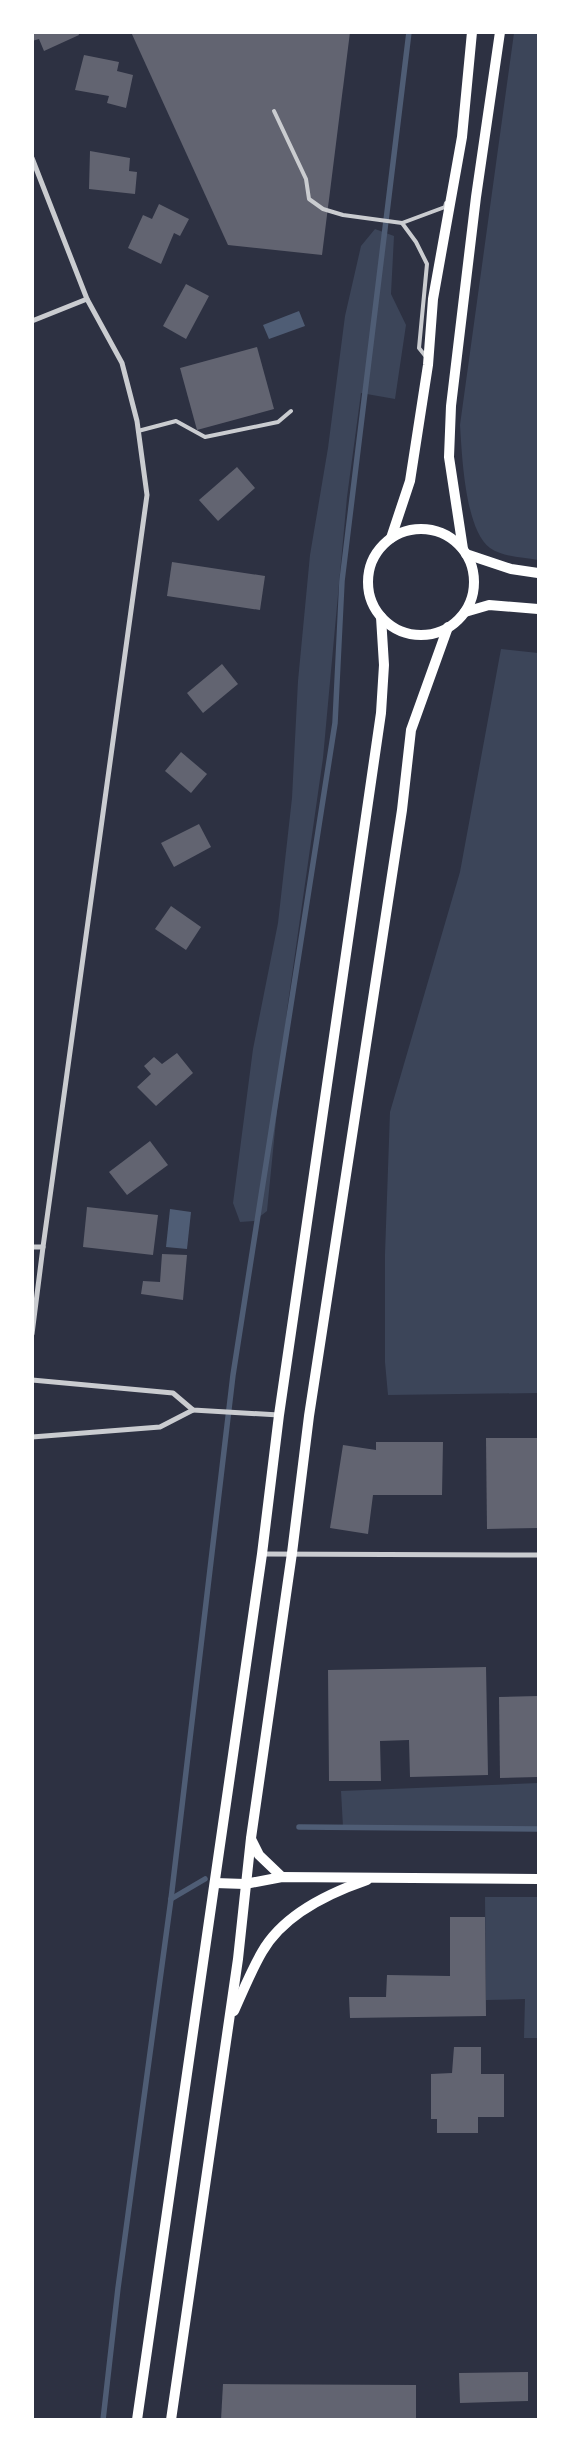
<svg xmlns="http://www.w3.org/2000/svg" width="571" height="2452" font-family="'Public Sans',sans-serif">
  <rect width="100%" height="100%" fill="#2d3142"/>
  <g fill="#3c4559">
    <path d="M514 33H538V560C522 557 503 557 490 548 465 530 462 455 460 425Z"/>
    <path d="M375 229 394 236 391 294 406 325 395 399 361 393 347 497 323 758 287 1010 267 1211 254 1221 240 1222 233 1203 253 1049 278 923 292 798 298 681 310 555 328 448 345 316 361 246Z"/>
    <path d="M501 649 538 653V1393L388 1395 385 1362V1254L390 1112 460 872Z"/>
    <path d="M538 1783V1829L343 1827 341 1791Z"/>
    <path d="M485 1897H538V2038H524L525 1999 486 2000Z"/>
  </g>
  <g fill="#4f5d75">
    <path d="M299 311 305 326 269 339 263 325Z"/>
    <path d="M170 1209 191 1212 187 1249 166 1247Z"/>
  </g>
  <g fill="none" stroke-linecap="round" stroke-linejoin="round">
    <g stroke="#4f5d75" stroke-width="5.5">
      <path d="M299 1827 538 1829"/>
      <path d="M171 1899 205 1879"/>
      <path d="M103 2420 118 2288 171 1899 233 1375 335 723 342 581 409 32"/>
    </g>
  </g>
  <g fill="#626471">
    <path d="M32 32H78L79 35 44 51 39 39 32 41Z"/>
    <path d="M131 32H350L322 255 228 245Z"/>
    <path d="M84 55 119 62 117 71 133 75 126 108 107 103 109 96 75 90Z"/>
    <path d="M90 151 130 158 129 171 137 172 135 194 89 189Z"/>
    <path d="M159 204 189 219 180 236 174 233 161 264 128 248 143 215 152 219Z"/>
    <path d="M186 284 209 296 186 339 163 326Z"/>
    <path d="M257 347 274 409 197 430 180 368Z"/>
    <path d="M237 467 255 488 218 521 199 500Z"/>
    <path d="M172 562 265 576 260 610 167 596Z"/>
    <path d="M222 664 238 684 203 713 187 693Z"/>
    <path d="M181 752 207 774 191 793 165 771Z"/>
    <path d="M199 824 211 847 174 867 161 843Z"/>
    <path d="M171 906 201 927 186 950 155 929Z"/>
    <path d="M177 1053 193 1073 156 1106 137 1087 151 1074 144 1066 154 1057 162 1064Z"/>
    <path d="M150 1141 168 1165 127 1195 109 1172Z"/>
    <path d="M87 1207 158 1215 153 1255 83 1247Z"/>
    <path d="M162 1254 187 1255 183 1300 141 1294 143 1281 160 1282Z"/>
    <path d="M486 1438H538V1528L487 1529Z"/>
    <path d="M376 1442H443L442 1495H373L368 1534 330 1528 343 1445 376 1450Z"/>
    <path d="M486 1667 488 1775 410 1777 409 1740 380 1741 381 1781H329L328 1670Z"/>
    <path d="M538 1696V1777L500 1778 499 1697Z"/>
    <path d="M450 1917H485L486 2016 350 2018 349 1997H386L387 1975 450 1976Z"/>
    <path d="M454 2047H481V2074H504V2117H478V2133H437V2119H431V2074L452 2073Z"/>
    <path d="M528 2372V2401L460 2403 459 2373Z"/>
    <path d="M223 2384 416 2385V2420H221Z"/>
  </g>
  <g fill="none" stroke-linecap="round" stroke-linejoin="round">
    <g stroke="#caccd0" stroke-width="4">
      <path d="M274 111 306 179 309 199 323 209 343 215 402 223 445 207 446 203"/>
      <path d="M402 223 416 242 427 264 419 348 427 358"/>
      <path d="M138 431 176 421 205 437 278 422 291 411"/>
    </g>
    <g stroke="#caccd0" stroke-width="5">
      <path d="M32 158 87 299 122 363 137 421 147 495 43 1247 32 1334"/>
      <path d="M32 321 87 299"/>
      <path d="M32 1247H43"/>
      <path d="M32 1380 173 1393 193 1410 279 1415"/>
      <path d="M32 1437 160 1427 193 1410"/>
      <path d="M262 1554 538 1555"/>
    </g>
    <g stroke="#fff" stroke-width="10">
      <circle cx="421" cy="582" r="53"/>
      <path d="M391 538 410 481 428 365 433 299 462 137 472 32"/>
      <path d="M463 549 449 457 451 406 476 197 500 32"/>
      <path d="M466 554 511 569 538 573"/>
      <path d="M465 612 489 605 538 609"/>
      <path d="M251 1839 259 1855 282 1877"/>
      <path d="M215 1883 245 1884 282 1877 538 1879"/>
      <path d="M234 2011C243 1991 251 1971 262 1952 283 1915 329 1893 367 1880"/>
      <path d="M137 2420 262 1554 279 1415 381 713 384 665 381 617"/>
      <path d="M171 2420 238 1959 251 1838 292 1553 309 1416 402 810 411 730 448 627"/>
    </g>
  </g>
  <rect width="571" height="2452" fill="none" stroke="#ffffff" stroke-width="68"/>
</svg>
